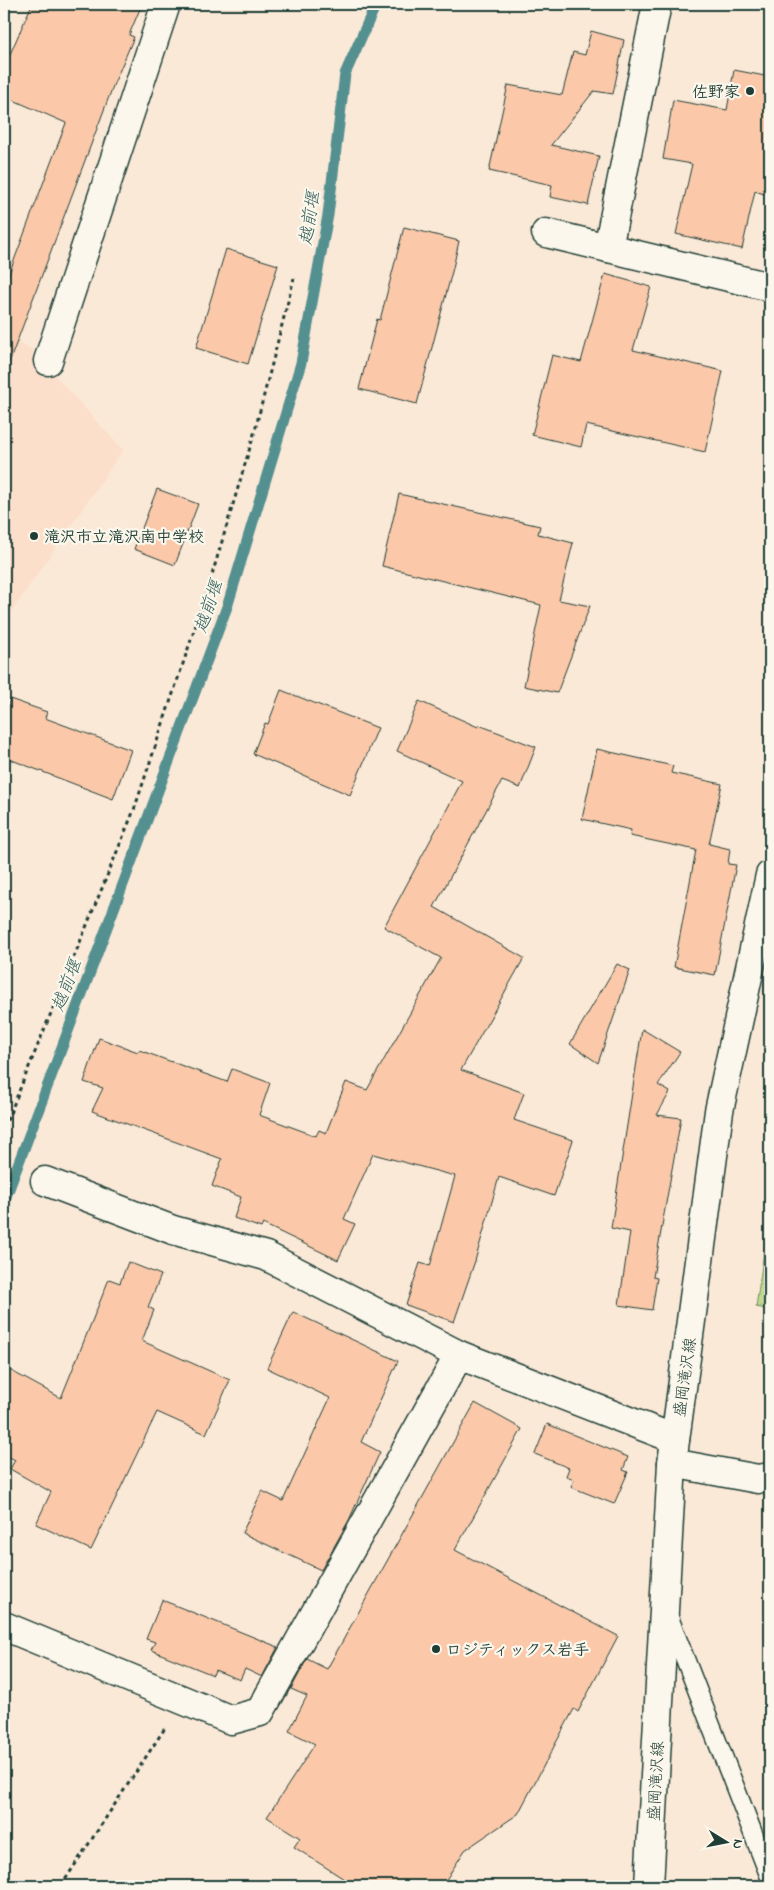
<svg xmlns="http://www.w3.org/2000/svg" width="774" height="1890" font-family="'Indie Flower','Klee One',sans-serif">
  <defs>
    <pattern id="grass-tufts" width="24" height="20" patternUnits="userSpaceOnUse" patternTransform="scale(1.25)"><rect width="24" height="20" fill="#c2d98f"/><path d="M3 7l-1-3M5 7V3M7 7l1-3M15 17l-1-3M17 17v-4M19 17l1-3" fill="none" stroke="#a6bb7c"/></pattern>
  </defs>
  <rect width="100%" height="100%" fill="#fbe9d8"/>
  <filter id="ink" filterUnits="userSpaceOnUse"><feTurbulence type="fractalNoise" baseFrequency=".02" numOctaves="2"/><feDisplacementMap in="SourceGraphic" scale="10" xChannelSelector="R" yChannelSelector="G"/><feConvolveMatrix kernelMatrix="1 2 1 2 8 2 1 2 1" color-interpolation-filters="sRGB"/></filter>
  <g filter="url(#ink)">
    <path fill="#fbdfca" d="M4 332 32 350 123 450 4 623Z"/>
    <path fill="url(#grass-tufts)" stroke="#708b62" d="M770 1210V1310L756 1307Z"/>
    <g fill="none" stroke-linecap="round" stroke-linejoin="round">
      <path stroke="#549090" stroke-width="11" d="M4 1202 228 604 301 363 328 215 345 74 376 4"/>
    </g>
    <g fill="#fbc9aa" stroke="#1f3d34">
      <path d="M32 4H142L129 35 134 37 113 86 7 368H4V287L66 123 4 96V68Z"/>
      <path d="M591 31 624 40 613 94 594 91 551 145 599 156 588 205 550 197 552 185 489 171 508 85 562 95 573 52 585 55Z"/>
      <path d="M734 70 770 77V177L764 194 755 191 742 249 676 234 692 164 663 159 673 100 727 110Z"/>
      <path d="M404 227 459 241 453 268 417 404 359 389 377 319 380 320Z"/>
      <path d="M226 249 278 265 248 364 196 348Z"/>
      <path d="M605 274 651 287 633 350 723 371 705 452 586 425 581 447 532 435 552 355 581 362Z"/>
      <path d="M157 489 198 504 175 565 134 549Z"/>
      <path d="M399 494 540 526 538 534 573 543 559 600 590 606 557 693 524 686 541 605 382 566Z"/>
      <path d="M281 690 378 728 350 795 253 754 265 723 268 724Z"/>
      <path d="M10 699 47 712 45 718 131 750 113 799 4 757V716Z"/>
      <path d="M419 701 478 727 479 725 536 747 520 788 502 781 434 907 524 958 461 1070 524 1093 514 1120 573 1140 554 1196 499 1177 475 1261 454 1322 406 1305 420 1263 430 1266 455 1176 373 1154 344 1219 355 1224 338 1260 263 1224 261 1228 234 1218 241 1197 212 1186 222 1159 92 1111 103 1088 84 1082 99 1038 138 1052 139 1050 227 1082 232 1069 270 1083 259 1115 316 1136 319 1130 326 1133 346 1082 367 1090 441 958 384 927 462 781 397 751Z"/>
      <path d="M597 749 673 766 671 773 722 784 709 844 730 849 728 864 736 865 715 975 674 967 696 850 630 836 631 830 582 819Z"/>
      <path d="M617 964 630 970 598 1063 570 1044Z"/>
      <path d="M642 1029 680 1052 658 1085 670 1092 657 1115 681 1118 653 1277 657 1278 652 1310 619 1305 630 1232 611 1228Z"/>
      <path d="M128 1262 161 1275 148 1307 154 1310 142 1341 230 1380 206 1434 157 1412 91 1550 36 1524 51 1492 10 1469 15 1460 4 1454V1367L61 1398 109 1279 120 1283Z"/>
      <path d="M293 1312 398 1361 361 1442 380 1452 349 1520 321 1570 242 1533 262 1491 283 1501 330 1398 267 1368Z"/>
      <path d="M475 1403 522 1429 455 1550 618 1636 578 1712 574 1709 518 1814 465 1850 442 1886H355L294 1847 300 1838 267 1817 315 1744 289 1731 307 1696 291 1689 307 1659 327 1669Z"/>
      <path d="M547 1424 628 1457 623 1470 628 1472 614 1504 571 1487 574 1479 566 1476 569 1468 535 1454Z"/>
      <path d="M162 1600 278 1647 262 1677 245 1669 240 1680 215 1670 213 1675 151 1650 155 1642 146 1639Z"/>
    </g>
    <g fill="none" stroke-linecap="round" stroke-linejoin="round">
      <defs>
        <path id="lane" d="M668 1615 770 1877"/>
        <g id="street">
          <path d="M546 233 770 287"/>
          <path d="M608 248 657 4"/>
          <path d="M48 361 166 4"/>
          <path d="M45 1181 173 1230 266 1256 459 1355 675 1439"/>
          <path d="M672 1463 758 1479 770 1477"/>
          <path d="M4 1626 231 1720 260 1712 459 1355"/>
        </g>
        <path id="secondary" d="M649 1886 672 1463 719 1111 770 875"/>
      </defs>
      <use href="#lane" stroke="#1f3d34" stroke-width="21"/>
      <use href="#street" stroke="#1f3d34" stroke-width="31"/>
      <use href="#secondary" stroke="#1f3d34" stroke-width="31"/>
      <g stroke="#1f3d34" stroke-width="3" stroke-dasharray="4 4" stroke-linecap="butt">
        <path d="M4 1128 134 810 206 595 254 434 294 278"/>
        <path d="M61 1886 165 1728"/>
      </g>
      <use href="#lane" stroke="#fbf7ec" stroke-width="18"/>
      <use href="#street" stroke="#fbf7ec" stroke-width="28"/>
      <use href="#secondary" stroke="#fbf7ec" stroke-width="28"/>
    </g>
  </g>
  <g fill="#1f3d34" stroke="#fbf7ec" stroke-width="2">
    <circle cx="750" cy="91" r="5"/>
    <circle cx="34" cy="536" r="5"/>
    <circle cx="436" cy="1649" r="5"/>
  </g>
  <g text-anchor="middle" stroke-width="4.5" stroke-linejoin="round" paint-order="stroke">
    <g font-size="16" font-weight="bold" fill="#1f3d34" stroke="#fbf7ec" text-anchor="start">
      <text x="740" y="97" text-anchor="end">佐野家</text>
      <text x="44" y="542">滝沢市立滝沢南中学校</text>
      <text x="446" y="1655">ロジティックス岩手</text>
    </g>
    <g font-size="16" fill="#1f3d34" stroke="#fbf7ec">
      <text transform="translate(684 1377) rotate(-82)" y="6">盛岡滝沢線</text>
      <text transform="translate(655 1781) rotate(-87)" y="6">盛岡滝沢線</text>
    </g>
    <g font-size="18" font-style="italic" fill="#35605a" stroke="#fbf7ec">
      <text transform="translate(309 218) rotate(-81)" y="6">越前堰</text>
      <text transform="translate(208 606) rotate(-71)" y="6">越前堰</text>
      <text transform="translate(66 985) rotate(-69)" y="6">越前堰</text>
    </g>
  </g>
  <rect width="774" height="1890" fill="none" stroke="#fbf7ec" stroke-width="20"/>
  <rect x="10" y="10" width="754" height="1870" fill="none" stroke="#1f3d34" stroke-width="2" filter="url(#ink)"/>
  <g transform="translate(726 1842) rotate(100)" stroke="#fbf7ec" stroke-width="4" paint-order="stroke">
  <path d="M0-4L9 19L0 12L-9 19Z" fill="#1f3d34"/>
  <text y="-8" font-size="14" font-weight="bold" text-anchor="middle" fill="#1f3d34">N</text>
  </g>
</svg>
